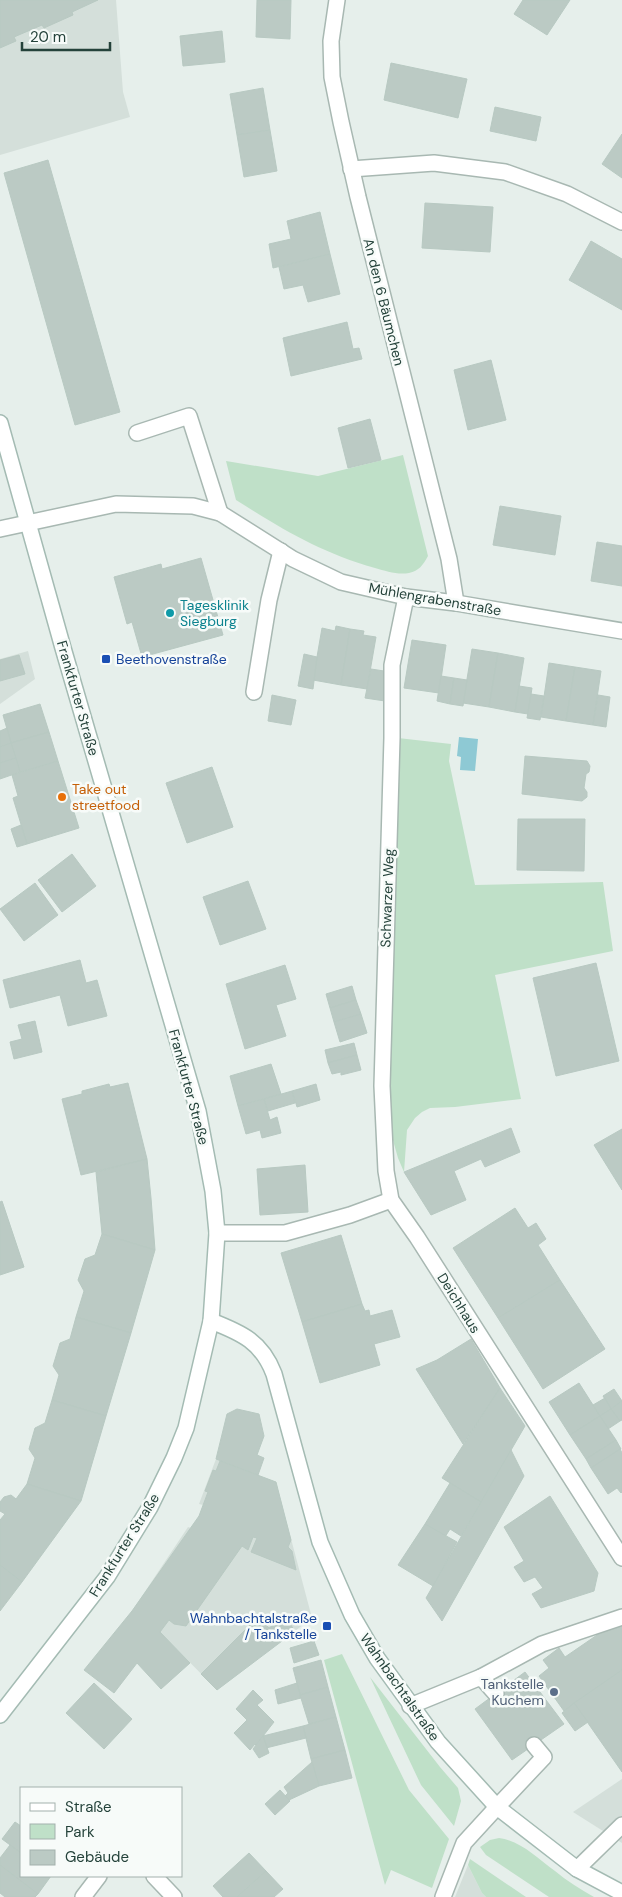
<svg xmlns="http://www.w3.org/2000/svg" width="622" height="1897" font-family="'DM Sans',sans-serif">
  <rect width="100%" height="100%" fill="#e6efeb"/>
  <g fill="#d4dfda">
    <path d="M0 0H116L123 92 130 117 0 155Z"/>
    <path d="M28 651 35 679 0 704V659Z"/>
    <path d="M216 1459 276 1482 312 1618 217 1690 160 1632 132 1611 188 1527 191 1528 199 1516 203 1505 199 1504Z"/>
    <path d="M622 1779V1843L573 1812Z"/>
    <path d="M468 1865 482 1893 486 1897H455Z"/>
  </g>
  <g fill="#bfe0c8">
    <path d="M403 455 428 556C423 565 419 571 409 573 397 575 386 571 375 568 321 553 282 529 236 500L226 461 318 476Z"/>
    <path d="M398 738 451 744 449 761 475 885 603 882 613 951 495 975 521 1099 455 1107 430 1108 422 1112 415 1118 407 1130 404 1172 398 1158 387 1119Z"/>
    <path d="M342 1654 409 1790 449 1839 432 1888 391 1870 385 1885 324 1660Z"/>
    <path d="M370 1677 440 1767 458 1788 461 1801 454 1826 421 1785Z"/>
    <path d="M499 1838C521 1841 537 1858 555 1871 567 1881 580 1889 594 1897H549L486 1855 480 1847 490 1840Z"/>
    <path d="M470 1859 526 1897H486L482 1893 468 1865Z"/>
  </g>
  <path fill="#8ec9d4" d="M459 737 478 739 475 771 460 770 461 757 457 756Z"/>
  <g fill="#bbcac4" stroke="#b8c9c2">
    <path d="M0 0H98L72 12 73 15 44 28 42 25 14 37 16 41 0 48Z"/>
    <path d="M257 0H291L290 39 256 37Z"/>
    <path d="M523 0H570L547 35 514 14Z"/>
    <path d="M222 31 225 62 183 66 180 36Z"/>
    <path d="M391 63 467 79 458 118 384 100Z"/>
    <path d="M263 88 270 130 237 135 230 94Z"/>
    <path d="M495 107 541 117 536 141 490 131Z"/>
    <path d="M270 130 277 171 244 177 237 135Z"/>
    <path d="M622 134V178L602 164Z"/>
    <path d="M48 160 120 412 75 425 4 173Z"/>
    <path d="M425 203 493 207 490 252 422 248Z"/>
    <path d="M320 212 330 254 273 268 269 244 291 239 287 221Z"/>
    <path d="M591 241 622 259V310L569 280Z"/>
    <path d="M330 254 340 294 308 302 303 285 284 289 279 267Z"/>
    <path d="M347 322 353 349 359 348 362 359 291 376 283 338Z"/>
    <path d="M491 360 506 420 468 430 454 370Z"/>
    <path d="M370 419 381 460 348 468 338 428Z"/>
    <path d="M500 506 561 516 555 555 493 545Z"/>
    <path d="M597 542 622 546V586L591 581Z"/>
    <path d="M201 558 223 635 142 657 132 622 127 624 114 577 161 564 162 569Z"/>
    <path d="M336 626 350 629 341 685 313 680 322 628 335 631Z"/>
    <path d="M350 629 364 631 363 635 376 637 367 689 341 685Z"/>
    <path d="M412 640 446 645 439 693 404 688Z"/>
    <path d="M472 649 498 653 489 707 463 703Z"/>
    <path d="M498 653 524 658 515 712 489 707Z"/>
    <path d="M304 654 317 657 313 689 298 686Z"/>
    <path d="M19 655 25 674 0 681V660Z"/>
    <path d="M549 663 575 667 566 721 541 717Z"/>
    <path d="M575 667 601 671 593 725 566 721Z"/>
    <path d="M371 669 384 671 385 701 365 698Z"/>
    <path d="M441 676 454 678 450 704 437 701Z"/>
    <path d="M454 678 467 680 463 706 450 704Z"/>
    <path d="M519 686 532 688 528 714 515 712Z"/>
    <path d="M531 694 544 696 540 720 527 718Z"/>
    <path d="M272 695 296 700 291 725 268 721Z"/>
    <path d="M598 695 610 697 606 727 593 725Z"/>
    <path d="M40 704 49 732 11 743 3 715Z"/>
    <path d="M7 728 11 743 0 747V731Z"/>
    <path d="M49 732 58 761 20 772 11 743Z"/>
    <path d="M11 743 16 758 0 763V747Z"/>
    <path d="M525 756 587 761 590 766 589 772 586 774 584 788 587 792V797L582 801 522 794Z"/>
    <path d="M16 758 20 772 0 779V763Z"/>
    <path d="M58 761 79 828 27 844 13 798 18 796 12 775Z"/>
    <path d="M212 767 233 827 187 843 166 783Z"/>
    <path d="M518 819H585L584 871 517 870Z"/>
    <path d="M21 825 27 844 17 847 11 829Z"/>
    <path d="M72 854 96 886 62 912 38 880Z"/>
    <path d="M248 881 266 929 220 945 203 897Z"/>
    <path d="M35 883 58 915 24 941 0 909Z"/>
    <path d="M80 960 86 983 97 980 107 1016 68 1026 60 995 10 1008 3 980Z"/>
    <path d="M596 963 619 1061 556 1076 533 978Z"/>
    <path d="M285 965 296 999 276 1005 286 1036 245 1049 226 984Z"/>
    <path d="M352 986 356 1000 330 1008 326 994Z"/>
    <path d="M356 1000 361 1014 334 1022 330 1008Z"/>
    <path d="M361 1014 367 1033 340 1042 334 1022Z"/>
    <path d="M35 1021 42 1052 14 1059 10 1042 22 1039 18 1025Z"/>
    <path d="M354 1043 357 1055 328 1063 325 1050Z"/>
    <path d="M357 1055 361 1070 341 1075V1072L332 1074 328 1063Z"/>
    <path d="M271 1064 281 1094 238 1106 230 1076Z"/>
    <path d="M128 1083 147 1159 81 1175 62 1099 82 1094V1091L109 1084 110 1087Z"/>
    <path d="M316 1084 320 1100 297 1107 292 1091Z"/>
    <path d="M292 1091 295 1103 268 1111 264 1099Z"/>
    <path d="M264 1099 270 1120 277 1117 281 1133 262 1138 260 1130 246 1134 238 1106Z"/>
    <path d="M511 1128 520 1152 485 1167 481 1159 454 1171 466 1200 431 1215 404 1172Z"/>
    <path d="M622 1129V1190L594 1145Z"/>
    <path d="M147 1159 151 1198 155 1250 102 1234 96 1172Z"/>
    <path d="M305 1165 308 1212 260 1215 257 1169Z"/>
    <path d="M2 1201 24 1267 0 1275V1202Z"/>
    <path d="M515 1208 528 1228 536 1223 546 1239 538 1245 560 1280 498 1318 453 1248Z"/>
    <path d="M102 1234 155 1250 131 1333 76 1317 84 1291 78 1280 85 1259 95 1255Z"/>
    <path d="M341 1235 362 1304 302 1322 281 1253Z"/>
    <path d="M560 1280 605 1349 543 1389 498 1318Z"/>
    <path d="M362 1304 365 1311 369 1310 370 1316 392 1310 400 1337 374 1344 380 1365 320 1383 302 1322Z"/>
    <path d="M76 1317 131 1333 106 1416 52 1400 59 1375 53 1366 60 1343 70 1339Z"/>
    <path d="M471 1339 500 1388 463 1444 416 1369 437 1360Z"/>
    <path d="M579 1383 600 1416 570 1435 549 1402Z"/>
    <path d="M500 1388 525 1426 481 1502 442 1478Z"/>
    <path d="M614 1389 622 1401 611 1409 603 1396Z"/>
    <path d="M605 1398 611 1409 600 1416 593 1405Z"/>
    <path d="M52 1400 106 1416 81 1501 27 1484 35 1458 29 1449 35 1428 45 1423Z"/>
    <path d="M622 1401V1420L620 1421 611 1409Z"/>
    <path d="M237 1409 259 1414 264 1436 257 1455 264 1458 258 1475 216 1459 227 1414Z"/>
    <path d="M611 1409 620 1421 608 1429 600 1416Z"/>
    <path d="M600 1416 616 1440 586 1459 570 1435Z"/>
    <path d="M616 1440 621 1449 591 1468 586 1459Z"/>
    <path d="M620 1449 622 1453V1492L621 1493 617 1488 608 1494 591 1468Z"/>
    <path d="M511 1450 524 1476 442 1621 426 1598Z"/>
    <path d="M220 1461 276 1482 291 1540 288 1547 292 1551 296 1570 251 1552 257 1538 253 1537 248 1550 242 1546 186 1626 174 1624 169 1620 160 1632 190 1663 161 1689 137 1663 114 1693 84 1670 132 1611 199 1516 208 1492 205 1491 213 1470 216 1471Z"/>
    <path d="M450 1483 481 1502 461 1536 450 1529 445 1537 425 1524Z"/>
    <path d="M27 1484 81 1501 22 1582 0 1565V1520L5 1514 0 1511V1502L4 1497 11 1495 16 1499Z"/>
    <path d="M550 1496 598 1573 594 1591 541 1608 532 1594 543 1588 535 1577 524 1582 514 1567 524 1561 504 1527Z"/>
    <path d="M425 1524 457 1542 433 1586 398 1565Z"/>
    <path d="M0 1565 22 1582 0 1611Z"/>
    <path d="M258 1617 282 1641 217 1690 201 1674Z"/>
    <path d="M285 1617 295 1631 282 1641 269 1628Z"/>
    <path d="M622 1626V1670L564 1711 539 1676 549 1668 543 1660 559 1648 565 1657 600 1633Z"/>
    <path d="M314 1641 319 1655 294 1663 290 1648Z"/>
    <path d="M321 1660 328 1687 300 1695 293 1668Z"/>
    <path d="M622 1670V1772L574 1703Z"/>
    <path d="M525 1672 564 1724 512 1760 475 1709Z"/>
    <path d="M94 1683 132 1719 104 1749 66 1713Z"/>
    <path d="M297 1683 301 1698 278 1704 275 1690Z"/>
    <path d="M328 1687 336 1717 309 1724 300 1695Z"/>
    <path d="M253 1690 263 1700 257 1705 274 1722 256 1745 255 1744 250 1750 234 1733 247 1720 236 1709Z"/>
    <path d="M574 1703 588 1722 575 1731 562 1713Z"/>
    <path d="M336 1717 345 1750 311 1759 303 1726Z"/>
    <path d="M303 1726 306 1738 266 1748 263 1736Z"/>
    <path d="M263 1736 269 1753 259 1758 253 1749Z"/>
    <path d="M345 1750 352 1778 319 1786 311 1759Z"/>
    <path d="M312 1762 319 1786 289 1800 285 1796 288 1793 284 1787Z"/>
    <path d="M280 1790 290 1801 275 1815 265 1804Z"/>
    <path d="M15 1822 21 1826V1853L2 1839Z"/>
    <path d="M10 1845 21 1853V1876H51L38 1894 0 1865V1858Z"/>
    <path d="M249 1853 266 1871 237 1897H223L213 1886Z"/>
    <path d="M0 1865 38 1894 35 1897H5L0 1893Z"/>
    <path d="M266 1871 283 1889 274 1897H237Z"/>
  </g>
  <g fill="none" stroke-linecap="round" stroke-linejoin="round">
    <defs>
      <g id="lane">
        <path d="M137 433 189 416 220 513"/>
        <path d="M254 692 269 600 281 551"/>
        <path d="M481 1677 542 1644 622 1617"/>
        <path d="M410 1706 481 1677 496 1694"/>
        <path d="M497 1807 544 1757 534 1745"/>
        <path d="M577 1869 622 1825"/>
      </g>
      <g id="street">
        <path d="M337 0 331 41 332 77 341 122 358 197 449 559 456 603"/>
        <path d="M351 169 434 163 505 172 567 194 622 222"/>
        <path d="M0 529 116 504 193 506 220 513 293 559 341 582 406 597 456 603 622 631"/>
        <path d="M406 597 392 665V738L382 1086 386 1171 391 1200 417 1237 622 1558"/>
        <path d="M217 1233H285L350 1215 391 1200"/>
        <path d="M154 1876 174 1897"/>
        <path d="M83 1897 99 1876"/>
        <path d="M443 1897 464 1843 497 1807"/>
      </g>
      <g id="secondary">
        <path d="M0 423 63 648 198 1111 213 1191 217 1233 211 1321 186 1428 174 1458 150 1507 107 1577 0 1715"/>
        <path d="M211 1321C242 1333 262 1342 274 1374L320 1542 352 1615 377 1658 438 1742 497 1807 577 1869 622 1893"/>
      </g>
    </defs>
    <use href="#lane" stroke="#a8b8b2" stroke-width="18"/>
    <use href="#street" stroke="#a8b8b2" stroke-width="18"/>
    <use href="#secondary" stroke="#a4bbb3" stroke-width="18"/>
    <use href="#lane" stroke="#fff" stroke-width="15"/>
    <use href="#street" stroke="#fff" stroke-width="15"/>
    <use href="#secondary" stroke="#fff" stroke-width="15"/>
  </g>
  <circle fill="#0f9aa8" stroke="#f7fbf9" stroke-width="2" cx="170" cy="613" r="5"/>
  <g fill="#1a4fb4" stroke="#f7fbf9" stroke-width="2">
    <rect x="101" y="654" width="10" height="10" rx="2.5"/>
    <rect x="322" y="1621" width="10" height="10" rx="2.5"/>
  </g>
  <circle fill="#e8710a" stroke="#f7fbf9" stroke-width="2" cx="62" cy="797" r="5"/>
  <circle fill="#5c6f8a" stroke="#f7fbf9" stroke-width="2" cx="554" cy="1692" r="5"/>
  <g text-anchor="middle" stroke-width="5" stroke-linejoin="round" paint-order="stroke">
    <g font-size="14" fill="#24423a" stroke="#f7fbf9">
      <text transform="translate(384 302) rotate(76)" y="5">An den 6 Bäumchen</text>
      <text transform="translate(435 599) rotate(10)" y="5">Mühlengrabenstraße</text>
      <text transform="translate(78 698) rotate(74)" y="5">Frankfurter Straße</text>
      <text transform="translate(387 898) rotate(-88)" y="5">Schwarzer Weg</text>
      <text transform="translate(189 1087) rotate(75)" y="5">Frankfurter Straße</text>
      <text transform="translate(459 1303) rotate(58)" y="5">Deichhaus</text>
      <text transform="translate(124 1545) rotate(-58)" y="5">Frankfurter Straße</text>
      <text transform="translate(400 1687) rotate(55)" y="5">Wahnbachtalstraße</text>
    </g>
    <g font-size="14" fill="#0d838f" stroke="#f7fbf9" text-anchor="start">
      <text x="180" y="610">Tagesklinik<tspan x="180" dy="16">Siegburg</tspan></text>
    </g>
    <g font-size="14" fill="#164399" stroke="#f7fbf9" text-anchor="start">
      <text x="116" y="664">Beethovenstraße</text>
      <text x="317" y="1623" text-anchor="end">Wahnbachtalstraße<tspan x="317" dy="16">/ Tankstelle</tspan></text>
    </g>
    <g font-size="14" fill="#c56008" stroke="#f7fbf9" text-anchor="start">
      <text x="72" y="794">Take out<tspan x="72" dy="16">streetfood</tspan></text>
    </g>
    <g font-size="14" fill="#4e5e75" stroke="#f7fbf9" text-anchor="end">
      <text x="544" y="1689">Tankstelle<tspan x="544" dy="16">Kuchem</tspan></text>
    </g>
  </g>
  <rect x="20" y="1787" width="162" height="90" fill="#f7fbf9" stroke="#a3b1ad"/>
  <rect x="30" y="1803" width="25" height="8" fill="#ffffff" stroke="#a3b1ad"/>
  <text x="65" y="1812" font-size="15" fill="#24423a">Straße</text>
  <rect x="30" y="1824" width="25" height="15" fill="#bfe0c8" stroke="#a3b1ad"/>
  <text x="65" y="1837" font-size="15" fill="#24423a">Park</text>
  <rect x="30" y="1850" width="25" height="15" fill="#bbcac4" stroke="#a3b1ad"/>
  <text x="65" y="1862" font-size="15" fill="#24423a">Gebäude</text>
  <path d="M22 42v8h88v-8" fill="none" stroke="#24423a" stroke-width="2.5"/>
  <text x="30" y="42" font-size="15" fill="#24423a" stroke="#f7fbf9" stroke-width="4" paint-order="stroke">20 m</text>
</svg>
